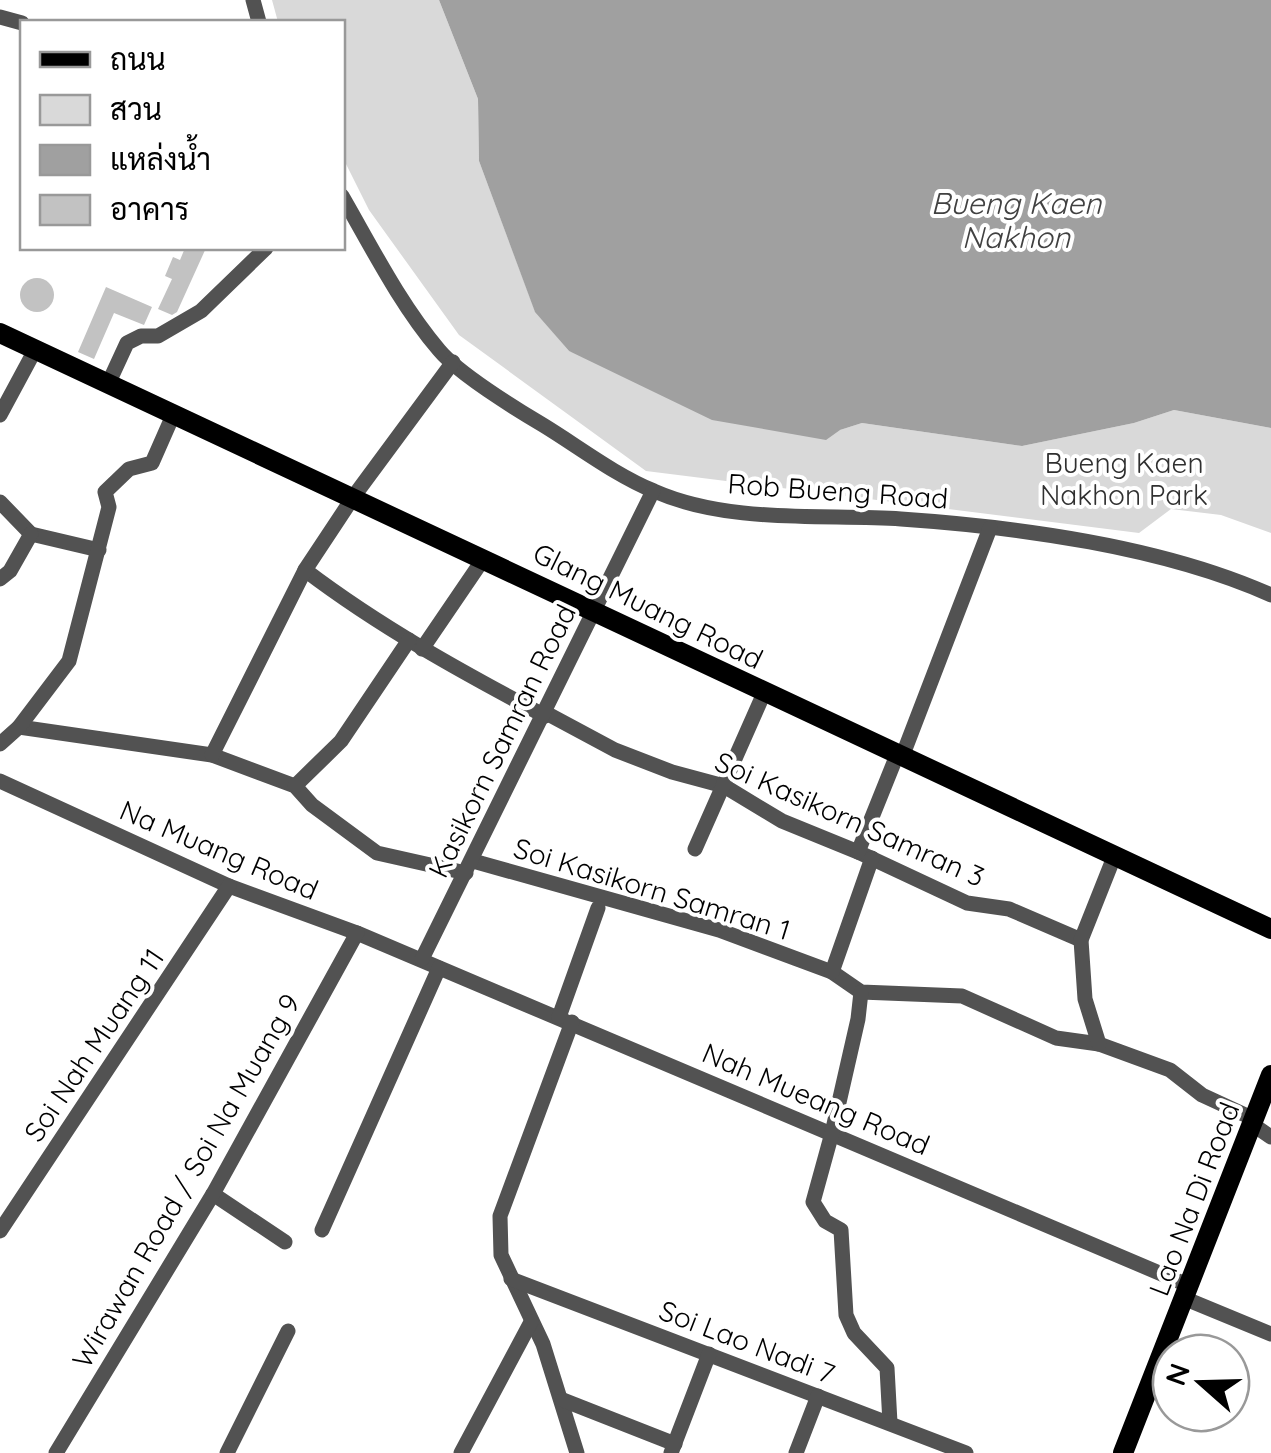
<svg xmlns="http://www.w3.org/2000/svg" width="1271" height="1453" font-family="Quicksand,Sarabun,sans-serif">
  <rect width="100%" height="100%" fill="#fff"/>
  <path fill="#d9d9d9" d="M272 0H439L478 99 479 161 535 311 569 351 840 430 862 423 1022 446 1134 423 1174 410 1271 428V533L1221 515 1171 509 1139 533 646 471 459 335 369 210 343 158 342 22H278Z"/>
  <path fill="#a0a0a0" d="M439 0H1271V428L1174 410 1134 423 1022 446 862 423 840 430 826 440 712 420 569 351 535 312 479 161 478 99Z"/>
  <g fill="#c2c2c2">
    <path d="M185 248H206L177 312 172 315 158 309 172 279 165 276 173 257 180 260Z"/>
    <circle cx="37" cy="295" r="17"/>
    <path d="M106 287 152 307 144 325 114 313 94 359 78 352Z"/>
  </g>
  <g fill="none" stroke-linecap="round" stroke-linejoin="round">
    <g stroke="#525252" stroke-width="15">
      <path d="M253 0 259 22"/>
      <path d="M0 17 22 23"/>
      <path d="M342 196C372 248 400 304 439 350 458 373 516 409 543 425 579 447 615 475 654 491 729 524 821 514 901 519 1018 527 1164 547 1271 595"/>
      <path d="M109 382 127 343 141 336H158L201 311 266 248"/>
      <path d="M0 415 35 350"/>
      <path d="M0 502 31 534"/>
      <path d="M31 534 99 550"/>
      <path d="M305 570C380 627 462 672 545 716"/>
      <path d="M0 579 10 571 31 534"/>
      <path d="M422 649 484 558"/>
      <path d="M546 713 615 750 672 772 724 786 782 821 858 852 967 903 1009 909 1081 940"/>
      <path d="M19 727 212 755 295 786 312 805 377 853 466 873"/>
      <path d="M0 744 19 727 69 661 109 507 105 492 129 469 152 463 174 413"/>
      <path d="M212 755 305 570 354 496 453 362"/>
      <path d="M902 757 990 528"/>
      <path d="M0 781 229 886 357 933 1190 1286"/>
      <path d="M295 786 341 741 409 640"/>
      <path d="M695 849 764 693"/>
      <path d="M858 852 897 755"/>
      <path d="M473 861 719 930 832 972 861 992 962 996 1056 1038 1099 1044 1170 1070 1202 1095 1254 1119"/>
      <path d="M422 959 653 491"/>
      <path d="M832 972 872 858"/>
      <path d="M861 992 858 1019 832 1133 813 1202 825 1221 841 1230 846 1315 854 1333 887 1368 890 1423"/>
      <path d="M559 1017 598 908"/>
      <path d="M572 1022 500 1216 501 1255 543 1344 577 1453"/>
      <path d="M1099 1044 1085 999 1081 940 1114 857"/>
      <path d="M1252 1124 1271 1137"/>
      <path d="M213 1194 285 1242"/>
      <path d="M322 1230 439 968"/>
      <path d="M0 1231 229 886"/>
      <path d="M511 1279 966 1453"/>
      <path d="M1186 1299 1271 1334"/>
      <path d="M563 1400 675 1444"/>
      <path d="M56 1453 213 1194 357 933"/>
      <path d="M227 1453 288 1331"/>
      <path d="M461 1453 531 1322"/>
      <path d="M671 1453 709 1354"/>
      <path d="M796 1453 818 1396"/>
    </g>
    <g stroke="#000" stroke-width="20">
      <path d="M0 333 1271 929"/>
      <path d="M1123 1453 1271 1075"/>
    </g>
  </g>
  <g text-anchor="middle" stroke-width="8" stroke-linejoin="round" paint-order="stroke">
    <g font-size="28" fill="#303030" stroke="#fff">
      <text x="1124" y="473">Bueng Kaen<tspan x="1124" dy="32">Nakhon Park</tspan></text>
    </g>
    <g font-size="28" fill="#000" stroke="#fff">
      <text transform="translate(838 491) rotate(4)" y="10">Rob Bueng Road</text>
      <text transform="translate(648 606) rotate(26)" y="10">Glang Muang Road</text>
      <text transform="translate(502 741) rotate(-64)" y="10">Kasikorn Samran Road</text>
      <text transform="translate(850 819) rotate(24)" y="10">Soi Kasikorn Samran 3</text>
      <text transform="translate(219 850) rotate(23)" y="10">Na Muang Road</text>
      <text transform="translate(652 889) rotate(17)" y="10">Soi Kasikorn Samran 1</text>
      <text transform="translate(94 1045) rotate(-56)" y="10">Soi Nah Muang 11</text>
      <text transform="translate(816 1099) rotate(23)" y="10">Nah Mueang Road</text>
      <text transform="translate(186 1181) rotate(-60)" y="10">Wirawan Road / Soi Na Muang 9</text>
      <text transform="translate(1194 1199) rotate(-69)" y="10">Lao Na Di Road</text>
      <text transform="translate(747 1342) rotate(21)" y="10">Soi Lao Nadi 7</text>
    </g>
    <g font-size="30" font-style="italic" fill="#414141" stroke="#fff">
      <text x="1016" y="214">Bueng Kaen<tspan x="1016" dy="34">Nakhon</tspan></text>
    </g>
  </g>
  <rect x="20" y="20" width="325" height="230" fill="#ffffff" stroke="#999999" stroke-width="2.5"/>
  <rect x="40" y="52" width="50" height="15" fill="#000000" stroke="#999999" stroke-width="2.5"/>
  <text x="110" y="70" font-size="30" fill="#000000">ถนน</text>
  <rect x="40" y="95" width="50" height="30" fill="#d9d9d9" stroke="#999999" stroke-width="2.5"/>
  <text x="110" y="120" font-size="30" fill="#000000">สวน</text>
  <rect x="40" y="145" width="50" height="30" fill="#a0a0a0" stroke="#999999" stroke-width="2.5"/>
  <text x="110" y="170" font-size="30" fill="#000000">แหล่งน้ำ</text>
  <rect x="40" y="195" width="50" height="30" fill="#c2c2c2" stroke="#999999" stroke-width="2.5"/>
  <text x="110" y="220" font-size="30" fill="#000000">อาคาร</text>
  <g transform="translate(1201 1383) rotate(290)"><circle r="48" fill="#ffffff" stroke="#999999" stroke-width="2.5"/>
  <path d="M0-8L18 38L0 25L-18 38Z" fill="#000000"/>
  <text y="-15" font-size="28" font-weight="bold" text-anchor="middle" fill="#000000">N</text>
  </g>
</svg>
